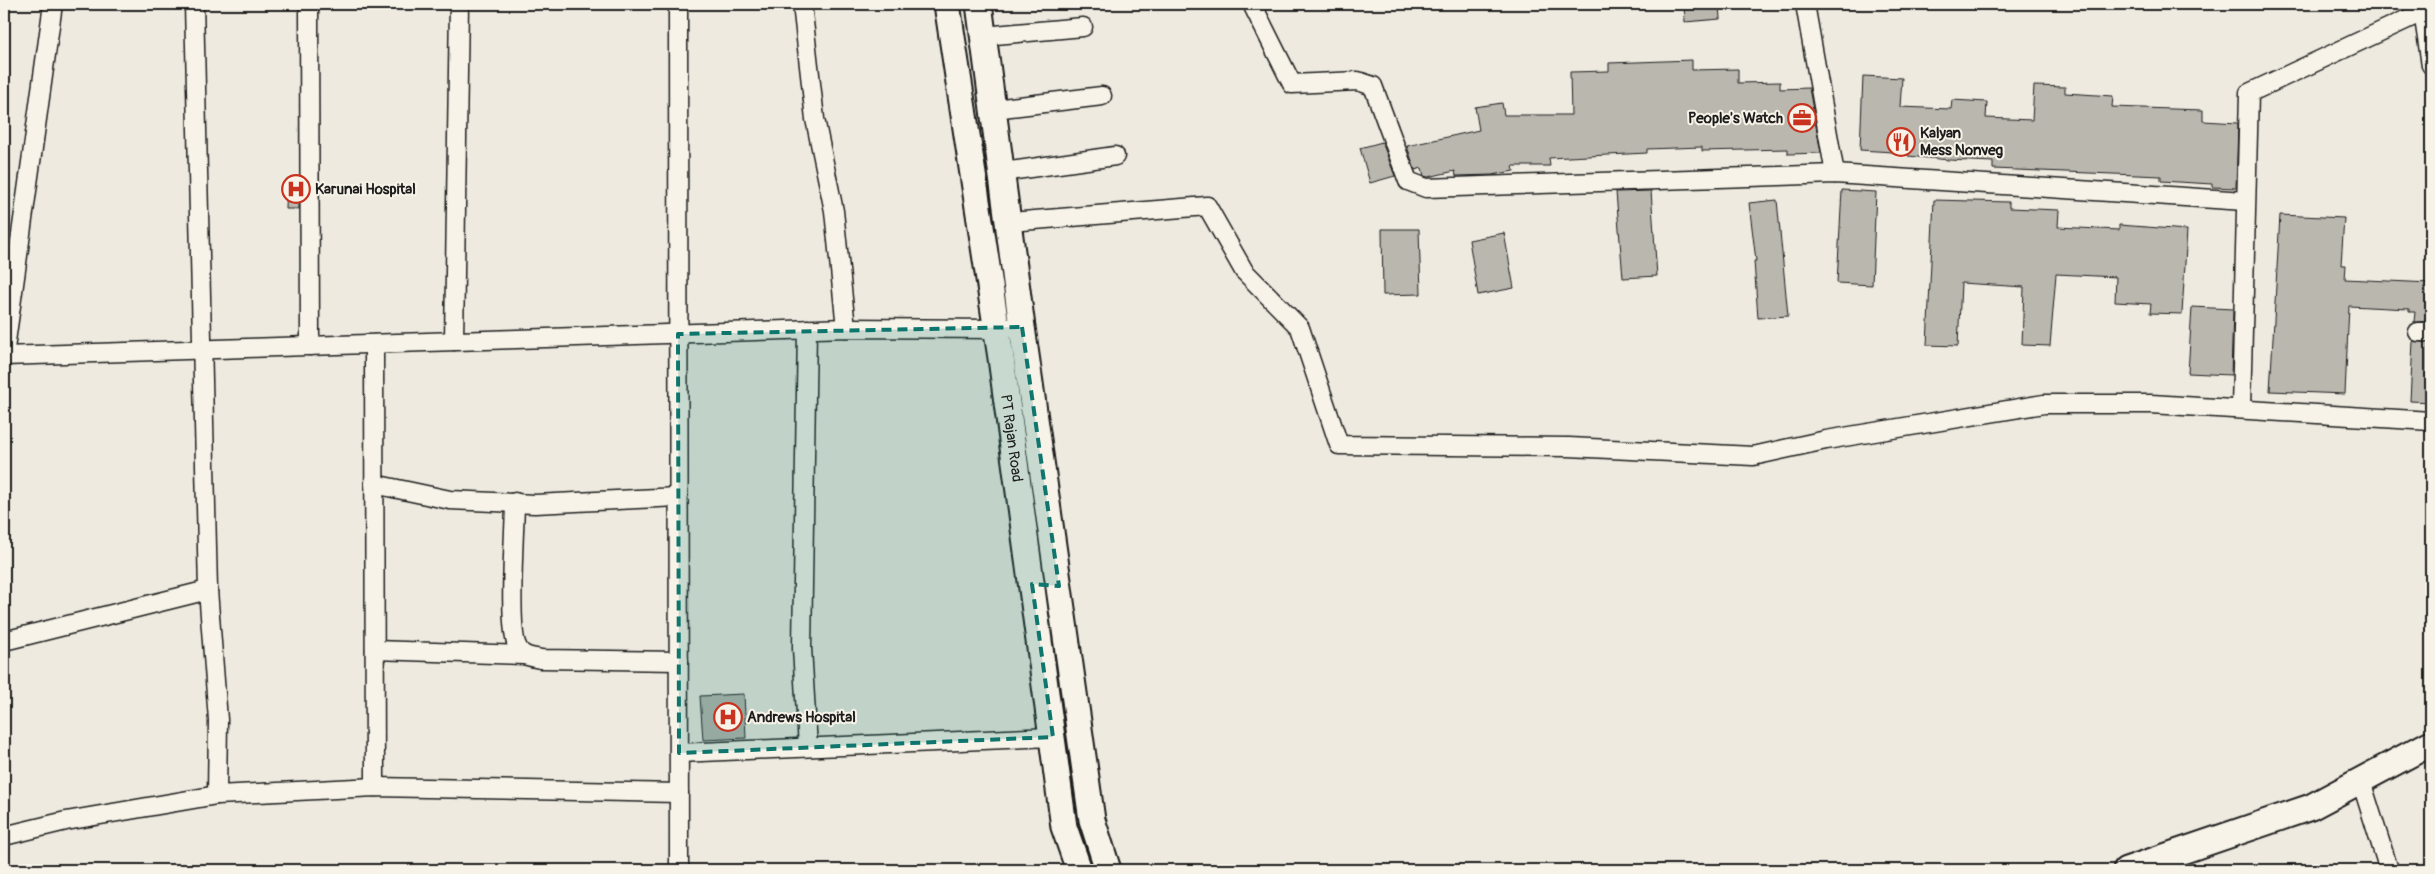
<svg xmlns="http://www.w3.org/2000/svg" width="2435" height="874" font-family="Pangolin,sans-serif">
  <rect width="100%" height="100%" fill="#eeeae0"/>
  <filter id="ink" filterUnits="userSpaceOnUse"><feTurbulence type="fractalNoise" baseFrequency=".02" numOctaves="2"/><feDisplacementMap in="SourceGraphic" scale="10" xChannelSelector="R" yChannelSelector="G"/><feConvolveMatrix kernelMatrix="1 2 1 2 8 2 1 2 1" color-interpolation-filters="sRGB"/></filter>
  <g filter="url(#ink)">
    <g fill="#bab7af" stroke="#1c1c1c">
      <path d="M1684 4H1719L1720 19 1685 22Z"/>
      <path d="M1692 60V70L1738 69V83L1780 82V89L1809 88 1821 153 1788 154V149L1702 151V147L1647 149V153L1549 158 1550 166H1513L1514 171 1492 175 1456 176 1455 171 1428 177 1424 176 1422 168 1415 170 1407 146 1479 130 1475 107 1502 103 1504 115H1571L1570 72 1609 71V63Z"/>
      <path d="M1863 76 1902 78 1900 107 1951 109 1952 100 1987 102 1986 118 2032 120 2034 86 2065 87V93L2113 96 2112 107 2203 110V121L2238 123 2236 188 2212 187V184L2161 181V176L1993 169V162L1949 160 1908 156 1909 153 1860 150Z"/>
      <path d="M1382 142 1395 176 1370 183 1360 148Z"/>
      <path d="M287 179H299V209H286Z"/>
      <path d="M1842 190 1876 192 1872 285 1837 283Z"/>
      <path d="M1651 191 1657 276 1623 278 1616 192Z"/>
      <path d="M1777 200 1788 316 1758 318 1754 261H1756L1749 203Z"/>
      <path d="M1934 200 2009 202V208L2059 210 2058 227 2119 230V225L2187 230 2182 314 2150 313 2151 304 2115 302 2116 277 2056 274 2050 346 2022 345 2024 287 1961 283 1958 346 1927 345Z"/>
      <path d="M2280 215 2344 218 2341 265H2346L2345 279 2431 283V321L2414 322 2415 312H2409V309L2349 306 2345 394 2270 391Z"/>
      <path d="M1382 229H1419L1421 294 1383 295Z"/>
      <path d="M1504 233 1514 288 1478 295 1469 240Z"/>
      <path d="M2192 307 2233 309 2231 375 2188 373Z"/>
      <path d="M2413 341 2431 343V402L2410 401Z"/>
      <path d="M744 694 746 738 703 740 700 696Z"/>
    </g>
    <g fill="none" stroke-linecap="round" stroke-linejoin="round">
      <defs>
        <g id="street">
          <path d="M194 4 208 590 218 720 217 795"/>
          <path d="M309 4 310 346"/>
          <path d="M678 4 679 870"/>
          <path d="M802 4 815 119 834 211 846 328"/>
          <path d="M1252 4 1292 84 1358 81 1373 86 1408 181 1426 188 1835 174 2245 201"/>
          <path d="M1805 4 1835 174"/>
          <path d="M2423 12 2431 65"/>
          <path d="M984 36 1083 27"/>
          <path d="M994 109 1102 96"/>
          <path d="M1003 172 1115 156"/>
          <path d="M1009 222 1207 206 1244 271 1300 328 1339 445 1569 447 1753 456 1826 440 2044 404H2151L2431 421"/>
          <path d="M807 329 802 648 808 747"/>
          <path d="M2418 332H2431"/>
          <path d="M454 341 459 4"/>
          <path d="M374 344 375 787"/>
          <path d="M4 356 846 328 996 329 1022 327"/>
          <path d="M4 356 53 4"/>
          <path d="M2241 408 2249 93 2431 8"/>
          <path d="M374 484 450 500 535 504 678 497"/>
          <path d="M515 502C515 528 507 630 518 648 523 657 532 657 541 659L679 661"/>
          <path d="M4 641 208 590"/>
          <path d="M375 650 523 655"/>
          <path d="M679 753 1053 737"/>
          <path d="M2361 781 2389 870"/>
          <path d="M4 836 66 821 217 795 375 787 679 793"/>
        </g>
        <g id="secondary">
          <path id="s1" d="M947 4 1001 358 1064 827 1079 870"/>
          <path d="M979 4 1022 327 1092 820 1108 870"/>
          <path d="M2126 870 2311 807 2431 743"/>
        </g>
      </defs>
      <use href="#street" stroke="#1c1c1c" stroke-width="21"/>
      <use href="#secondary" stroke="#1c1c1c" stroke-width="29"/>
      <use href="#street" stroke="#f7f3e8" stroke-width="18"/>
      <use href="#secondary" stroke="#f7f3e8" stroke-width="25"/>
    </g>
  </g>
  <path fill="#0f766e" fill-opacity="0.2" stroke="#0f766e" stroke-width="4" stroke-dasharray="10 6" stroke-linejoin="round" d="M1022 327 1059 586 1032 584 1053 737 679 753 678 334Z"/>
  <defs>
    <symbol id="office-ring" viewBox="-11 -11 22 22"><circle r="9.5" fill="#f7f3e8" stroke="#c8321e" stroke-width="1.5"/><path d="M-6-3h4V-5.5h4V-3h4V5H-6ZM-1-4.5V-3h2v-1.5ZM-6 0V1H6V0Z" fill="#c8321e"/></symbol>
    <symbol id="restaurant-ring" viewBox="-11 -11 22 22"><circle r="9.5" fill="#f7f3e8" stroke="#c8321e" stroke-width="1.5"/><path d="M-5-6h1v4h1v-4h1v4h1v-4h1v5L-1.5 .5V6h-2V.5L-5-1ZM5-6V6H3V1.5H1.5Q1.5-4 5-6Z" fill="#c8321e"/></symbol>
    <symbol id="hospital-ring" viewBox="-11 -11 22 22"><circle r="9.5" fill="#f7f3e8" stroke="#c8321e" stroke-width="1.5"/><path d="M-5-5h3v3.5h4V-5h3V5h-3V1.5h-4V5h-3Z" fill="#c8321e"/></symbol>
  </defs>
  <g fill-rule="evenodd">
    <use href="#office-ring" x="1786" y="102" width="32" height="32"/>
    <use href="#restaurant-ring" x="1885" y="126" width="32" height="32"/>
    <use href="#hospital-ring" x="280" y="173" width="32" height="32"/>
    <use href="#hospital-ring" x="712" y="701" width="32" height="32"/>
  </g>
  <g text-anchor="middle" stroke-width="4" stroke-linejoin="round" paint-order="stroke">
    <g font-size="15" font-weight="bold" fill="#1c1c1c" stroke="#f7f3e8" text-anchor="start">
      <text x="1783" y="123" text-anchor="end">People's Watch</text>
      <text x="1920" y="138">Kalyan<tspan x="1920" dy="17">Mess Nonveg</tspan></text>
      <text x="315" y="194">Karunai Hospital</text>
      <text x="747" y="722">Andrews Hospital</text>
    </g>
    <g font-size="15" fill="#1c1c1c" stroke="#f7f3e8">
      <text dy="5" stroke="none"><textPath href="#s1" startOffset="439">PT Rajan Road</textPath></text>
    </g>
  </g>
  <rect width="2435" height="874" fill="none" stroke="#f7f3e8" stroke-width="20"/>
  <rect x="10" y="10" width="2415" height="854" fill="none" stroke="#1c1c1c" stroke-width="2" filter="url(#ink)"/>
</svg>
